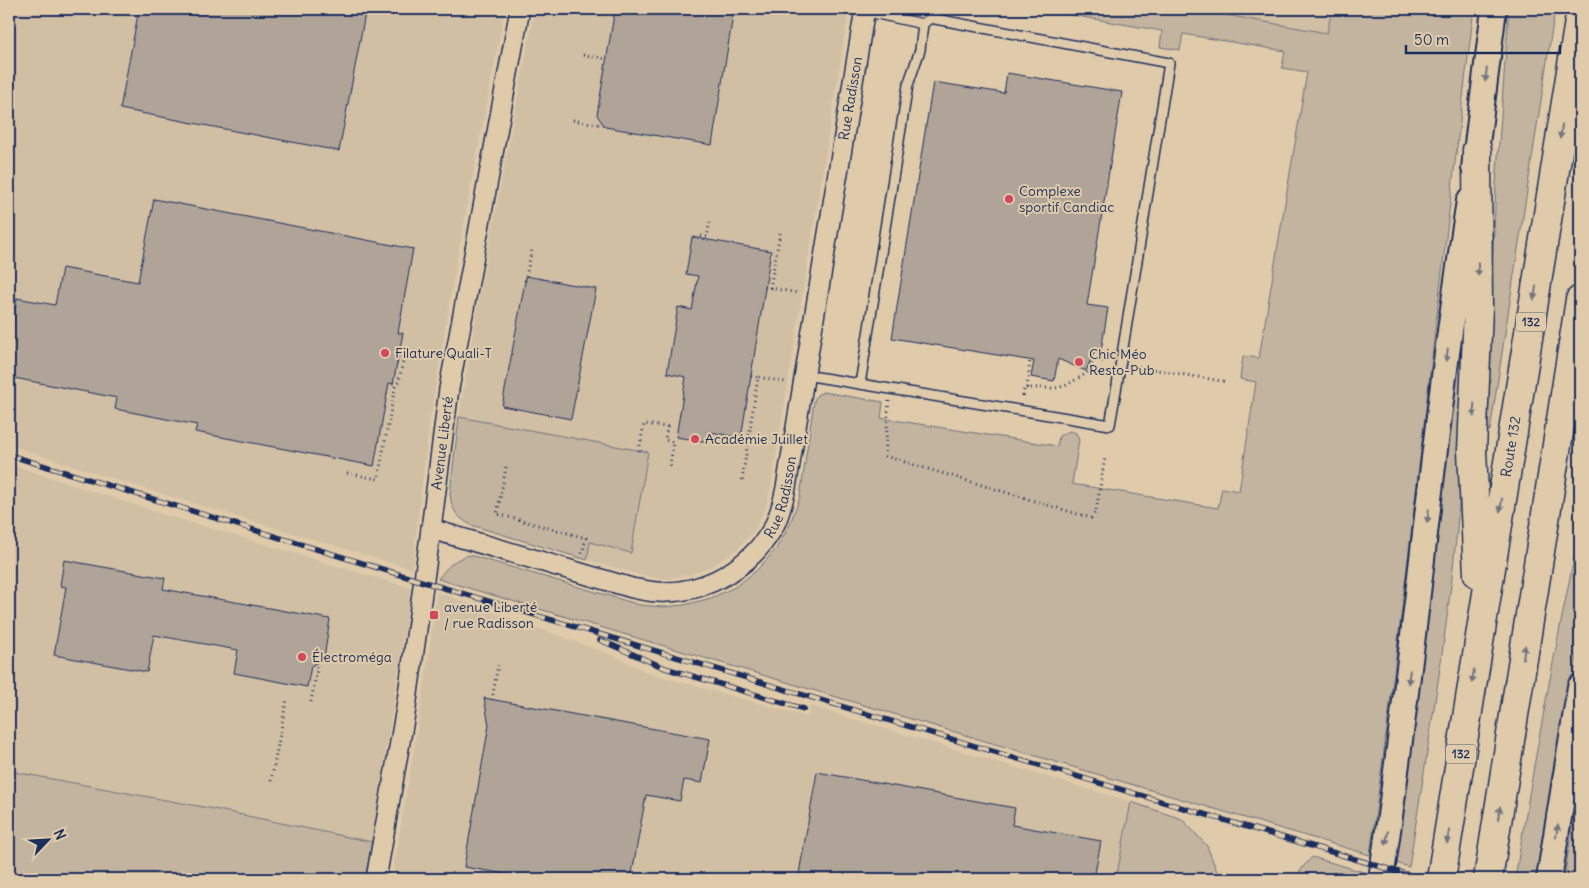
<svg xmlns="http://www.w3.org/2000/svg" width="1589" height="888" font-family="Delius,sans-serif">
  <rect width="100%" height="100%" fill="#dfcbaa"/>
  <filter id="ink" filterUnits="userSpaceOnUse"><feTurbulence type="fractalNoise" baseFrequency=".02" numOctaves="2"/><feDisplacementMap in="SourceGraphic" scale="10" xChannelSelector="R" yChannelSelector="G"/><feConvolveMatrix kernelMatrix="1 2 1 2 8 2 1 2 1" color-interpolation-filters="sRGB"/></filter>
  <g filter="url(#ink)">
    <g fill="#d1bfa4">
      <path d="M9 9H505L456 264 429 425 412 569 142 488 9 445Z"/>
      <path d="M535 9H849L772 481 766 507 754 531 736 550 712 566 689 575 663 579 641 575 587 560 609 445 459 417 482 280Z"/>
      <path d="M1194 9H1332L1327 33Z"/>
      <path d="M9 464 162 514 411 588 372 842 209 808 9 771Z"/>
      <path d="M437 592 615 656 648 673 808 717 810 706 1131 802 1116 879H431L393 872 426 676Z"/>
    </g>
    <g fill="#c2b49f" stroke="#6e727e">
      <path d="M1037 9H1192L1327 33 1332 9H1474C1438 291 1409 573 1370 855L438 579C448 566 454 559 470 555L640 605 662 607 684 605 711 598 735 587 756 571 776 549 789 526 800 497 814 401 817 395 823 392 883 402 881 418 1057 446 1059 436 1070 431 1076 433 1079 440 1072 484 1218 508 1222 488 1239 491 1256 382 1240 379 1243 356 1259 358 1307 72 1282 68 1285 51 1183 34 1180 50 1160 47 1162 31Z"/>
      <path d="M1509 9H1555L1490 431 1485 430 1496 183Z"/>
      <path d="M1459 330 1465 331C1463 400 1463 471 1456 540 1445 649 1426 758 1409 867L1393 862Z"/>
      <path d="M459 417 648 452 631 553 590 542 587 560 471 525C457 517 451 510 450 493Z"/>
      <path d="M1580 530V638L1540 879H1515C1534 762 1555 646 1580 530Z"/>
      <path d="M9 771 209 808 372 842 365 879H9Z"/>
      <path d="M1580 780V879H1564Z"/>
      <path d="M1131 802 1182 819 1207 846 1220 879H1116Z"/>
      <path d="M1312 857 1367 873 1366 879H1295L1303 867Z"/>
    </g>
    <g fill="#afa497" stroke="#1b2f5e">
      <path d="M139 9H338L365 14 339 151 120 109Z"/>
      <path d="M615 9H734L712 145 605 127 597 115Z"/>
      <path d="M1007 73 1122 92 1087 305 1108 308 1101 351 1095 350 1086 371 1058 359 1054 381 1031 377 1034 361 892 338 933 82 1004 93Z"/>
      <path d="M154 199 413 249 398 333H403L393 384 389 383 374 466 195 432 197 425 115 409 117 398 9 377V344L17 298 55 305 62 268 138 282Z"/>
      <path d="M692 237 771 251 741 438 711 432 709 442 676 437 686 377 667 373 678 307 692 310 698 276 686 274Z"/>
      <path d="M526 276 596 289 571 419 502 406Z"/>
      <path d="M64 560 165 578 163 589 330 619 324 658 311 666 307 687 234 673 238 650 154 635 147 672 54 655 66 587 60 586Z"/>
      <path d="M484 698 710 739 702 783 684 780 680 801 646 795 631 879H535L464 867 489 725Z"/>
      <path d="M817 772 1015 808 1012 825 1101 841 1094 879H798Z"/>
    </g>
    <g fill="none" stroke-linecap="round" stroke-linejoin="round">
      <defs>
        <g id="service">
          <path d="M805 375 1110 425 1117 385 1169 63 930 18 923 24 864 11"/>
          <path d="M860 384 908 85 920 50 923 24"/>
        </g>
        <g id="minor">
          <path id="s1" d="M431 529 632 588C643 590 655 593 666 592 710 591 751 566 773 528 780 515 783 502 786 488L865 9"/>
          <path id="s2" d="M376 879 406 708 431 529 449 389 520 9"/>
        </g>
        <g id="tertiary">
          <path d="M1474 168 1494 9"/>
          <path d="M1381 879C1415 654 1433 426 1469 201"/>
          <path d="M1549 879 1580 687"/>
        </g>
        <g id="motorway">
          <path d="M1477 150 1478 309 1472 451 1478 574"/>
          <path id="s3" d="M1441 879 1580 15"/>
          <path d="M1488 879 1580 300"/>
        </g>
      </defs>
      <use href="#service" stroke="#1b2f5e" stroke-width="12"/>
      <use href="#minor" stroke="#1b2f5e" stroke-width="22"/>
      <use href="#tertiary" stroke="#1b2f5e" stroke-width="28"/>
      <use href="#motorway" stroke="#1b2f5e" stroke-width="31"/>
      <g stroke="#1b2f5e" stroke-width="3" stroke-dasharray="1 4" stroke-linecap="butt">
        <path d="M583 55 606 59"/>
        <path d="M573 120 598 124 602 122"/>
        <path d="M701 236 707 237 710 221"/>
        <path d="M525 281 532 249"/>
        <path d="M765 287 798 293"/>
        <path d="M770 288 780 233"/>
        <path d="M397 363H402"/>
        <path d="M1134 366 1227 382"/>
        <path d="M751 376 758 377"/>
        <path d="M1027 388 1030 360"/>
        <path d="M1023 396 1024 388H1055L1065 386 1087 373 1094 358 1106 362"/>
        <path d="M889 401 885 456 1091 518 1096 511 1105 458"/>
        <path d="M639 451 644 424 667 427 665 440 673 442 670 469"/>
        <path d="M506 467 497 514 586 538 582 554"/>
        <path d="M347 473 378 479 395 387 399 381 406 347"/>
        <path d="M742 480 758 377 785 382"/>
        <path d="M492 700 498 665"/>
        <path d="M311 702 317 669 316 663"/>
        <path d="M271 781 287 698"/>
      </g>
      <use href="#service" stroke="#dfcbaa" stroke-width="9"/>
      <use href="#minor" stroke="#dfcbaa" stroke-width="19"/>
      <use href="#tertiary" stroke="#dfcbaa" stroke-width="24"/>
      <use href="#motorway" stroke="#dfcbaa" stroke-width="28"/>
      <defs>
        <g id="rail">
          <path d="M9 455 424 582 1422 879"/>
          <path d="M600 640 665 668 804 709"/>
        </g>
      </defs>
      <use href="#rail" stroke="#1b2f5e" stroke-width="5.5"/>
      <use href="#rail" stroke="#dfcbaa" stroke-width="4" stroke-dasharray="11" stroke-linecap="butt"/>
    </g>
    <defs><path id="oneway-solid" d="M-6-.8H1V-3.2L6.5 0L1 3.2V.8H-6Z" transform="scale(1.25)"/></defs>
    <g fill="#737580">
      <use href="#oneway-solid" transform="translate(1486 75) rotate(97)"/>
      <use href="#oneway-solid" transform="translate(1561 132) rotate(99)"/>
      <use href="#oneway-solid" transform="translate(1478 269) rotate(89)"/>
      <use href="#oneway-solid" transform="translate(1535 293) rotate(99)"/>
      <use href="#oneway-solid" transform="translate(1447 355) rotate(97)"/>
      <use href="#oneway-solid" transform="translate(1474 410) rotate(92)"/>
      <use href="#oneway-solid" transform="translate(1501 505) rotate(99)"/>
      <use href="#oneway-solid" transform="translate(1428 516) rotate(97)"/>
      <use href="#oneway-solid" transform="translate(1524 652) rotate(-81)"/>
      <use href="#oneway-solid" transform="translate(1473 676) rotate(99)"/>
      <use href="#oneway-solid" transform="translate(1409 677) rotate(97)"/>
      <use href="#oneway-solid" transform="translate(1499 813) rotate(-81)"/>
      <use href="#oneway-solid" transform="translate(1557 831) rotate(-81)"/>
      <use href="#oneway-solid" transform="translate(1448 837) rotate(99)"/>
      <use href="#oneway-solid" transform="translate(1387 838) rotate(99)"/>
    </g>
  </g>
  <g fill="#d1495b" stroke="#dfcbaa" stroke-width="2">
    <circle cx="1009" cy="199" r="5"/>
    <circle cx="385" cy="353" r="5"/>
    <circle cx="1079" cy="362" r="5"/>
    <circle cx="695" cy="439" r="5"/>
    <rect x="429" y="610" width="10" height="10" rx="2.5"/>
    <circle cx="302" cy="657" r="5"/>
  </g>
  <g text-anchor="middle" stroke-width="4" stroke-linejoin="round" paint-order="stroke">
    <g fill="#dfcbaa" stroke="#565e75" stroke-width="1">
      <rect x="1516" y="312.5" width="30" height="19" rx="4"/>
      <rect x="1446" y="744.5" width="30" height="19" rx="4"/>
    </g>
    <g font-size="12" font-weight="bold" fill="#1b2f5e">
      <text x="1531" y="326">132</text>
      <text x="1461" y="758">132</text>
    </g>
    <g font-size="14" fill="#1b2f5e" stroke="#dfcbaa">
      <text dy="5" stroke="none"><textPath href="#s1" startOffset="811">Rue Radisson</textPath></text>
      <text dy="5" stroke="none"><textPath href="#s2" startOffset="441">Avenue Liberté</textPath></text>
      <text dy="5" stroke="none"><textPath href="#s3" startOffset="438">Route 132</textPath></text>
      <text dy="5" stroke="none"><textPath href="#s1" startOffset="406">Rue Radisson</textPath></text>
    </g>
    <g font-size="14" fill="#1b2f5e" stroke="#dfcbaa" text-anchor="start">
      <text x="1019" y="196">Complexe<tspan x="1019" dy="16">sportif Candiac</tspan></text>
      <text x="395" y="358">Filature Quali-T</text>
      <text x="1089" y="359">Chic Méo<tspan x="1089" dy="16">Resto-Pub</tspan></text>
      <text x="705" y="444">Académie Juillet</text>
      <text x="444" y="612">avenue Liberté<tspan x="444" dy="16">/ rue Radisson</tspan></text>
      <text x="312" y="662">Électroméga</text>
    </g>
  </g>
  <rect width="1589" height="888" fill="none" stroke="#dfcbaa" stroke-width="30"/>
  <rect x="15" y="15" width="1559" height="858" fill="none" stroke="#1b2f5e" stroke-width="2" filter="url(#ink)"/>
  <g transform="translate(48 840) rotate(65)" stroke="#dfcbaa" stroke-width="4" paint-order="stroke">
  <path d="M0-4L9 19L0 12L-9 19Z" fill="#1b2f5e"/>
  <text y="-8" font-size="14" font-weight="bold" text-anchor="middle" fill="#1b2f5e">N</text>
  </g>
  <path d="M1406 45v8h154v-8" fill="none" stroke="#1b2f5e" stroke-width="2.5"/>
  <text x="1414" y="45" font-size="15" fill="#1b2f5e" stroke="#dfcbaa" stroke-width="4" paint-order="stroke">50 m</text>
</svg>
